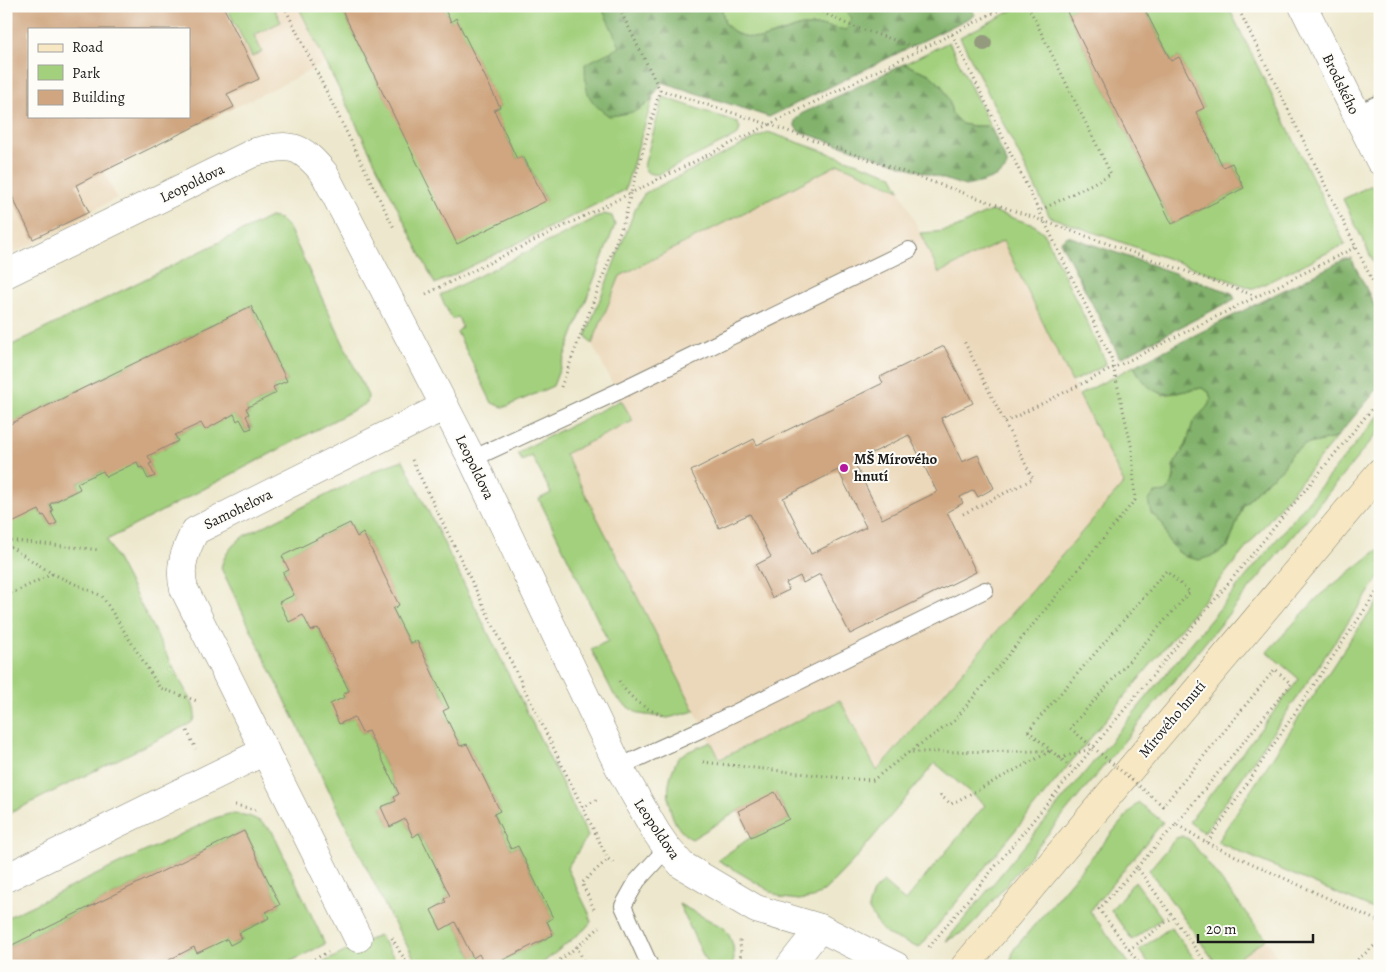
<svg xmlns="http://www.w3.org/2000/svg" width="1386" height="972" font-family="Alegreya,serif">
  <defs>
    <pattern id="forest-firs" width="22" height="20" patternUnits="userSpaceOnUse" patternTransform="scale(1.25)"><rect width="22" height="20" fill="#82b26c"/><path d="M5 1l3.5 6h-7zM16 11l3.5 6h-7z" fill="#6a9058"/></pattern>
  </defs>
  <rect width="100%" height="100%" fill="#fdfcf7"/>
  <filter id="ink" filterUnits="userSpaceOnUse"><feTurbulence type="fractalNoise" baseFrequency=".02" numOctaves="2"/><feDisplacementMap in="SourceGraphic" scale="10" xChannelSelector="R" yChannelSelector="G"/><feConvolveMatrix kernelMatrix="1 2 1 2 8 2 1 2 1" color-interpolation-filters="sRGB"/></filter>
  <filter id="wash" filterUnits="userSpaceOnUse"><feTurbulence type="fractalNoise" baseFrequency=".0096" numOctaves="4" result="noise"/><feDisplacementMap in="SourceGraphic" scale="20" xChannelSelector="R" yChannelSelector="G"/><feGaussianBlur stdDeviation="1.12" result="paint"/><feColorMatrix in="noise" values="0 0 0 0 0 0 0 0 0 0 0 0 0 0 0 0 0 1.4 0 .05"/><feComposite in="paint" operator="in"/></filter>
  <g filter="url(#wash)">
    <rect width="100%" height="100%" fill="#ede8cd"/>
    <g fill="#ebd8ba" fill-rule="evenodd">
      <path d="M6 6H298L326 63 104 171 117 198 89 212 91 216 6 257ZM29 29H189V116H29Z"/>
      <path d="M839 164 900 190 939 273 1003 240 1075 388 1124 483 876 771 840 700 719 759 565 454 632 421 592 344 619 276Z"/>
      <path d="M1266 939 1283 966H1227Z"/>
    </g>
    <g fill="#a3d07d" stroke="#60764c">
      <path d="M226 6H273L281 22 254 35 262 52 252 57Z"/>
      <path d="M298 6H340L390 107 546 201 524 156 517 159 494 110 500 107 456 19 451 22 443 6H601L621 47 642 108 653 98 625 190 435 284Z"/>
      <path d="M721 6H838L852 18 846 31 824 26H802L760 39 748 37 737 34 725 24Z"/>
      <path d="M1021 6H1079L1067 12 1172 224 1244 188 1232 163 1223 167 1196 112 1204 107 1179 57 1171 61 1144 7 1228 6 1345 244 1254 289 1050 217 960 37Z"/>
      <path d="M949 42 993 132 987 126H973L962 124 952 114 949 100 929 74 904 64Z"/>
      <path d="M663 97 737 122 740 128 738 135 659 174C652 175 645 174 644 166Z"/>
      <path d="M768 132 892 175 900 190 839 164 620 276 592 344 589 341 586 335 636 207 645 193Z"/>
      <path d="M1372 185 1380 200V276L1343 199Z"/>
      <path d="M992 211 1034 225 1044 233 1105 360 1106 364 1104 366 1072 382 1003 241 939 273 920 233C934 232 947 232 960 226 971 221 981 214 992 211Z"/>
      <path d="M604 214 612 216 615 225 553 386 508 406 503 407 492 403 457 332 462 327 458 317 453 319 451 318 440 295Z"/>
      <path d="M270 217 280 219 289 228 368 396 367 403 107 540 193 705C195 712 197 717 191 723L6 815V520L39 510 42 516 44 515 51 526 57 523 51 512 53 510 50 504 80 489 77 483 103 471 137 462 139 468 142 467 148 479 154 476 149 464 151 462 148 456 178 441 175 435 201 423 205 429 234 414 237 420 240 419 246 430 252 428 246 416 249 414 246 408 276 393 273 387 287 381 251 306 6 426V348Z"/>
      <path d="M1134 366 1139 376 1163 395 1202 388 1209 392 1211 400 1207 407 1193 422 1186 445 1173 466C1178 485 1162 498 1151 513L1163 524 1168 540 1177 551 1186 557 1228 547 1243 506 1260 487 1283 468 1290 455 1304 445 1336 438 919 948 886 934 878 925 868 908 873 892 883 882 905 901 985 805 935 763 855 859 825 890 813 898 799 900 782 898 718 860 751 837 789 819 776 793 738 811 692 839C668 828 663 789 674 767 675 764 677 759 679 757 686 751 703 746 711 742L720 759 840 700 877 771 1124 483 1079 395Z"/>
      <path d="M621 400 633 421 565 454 695 711 668 718 639 714 626 706 614 695 591 649 608 641 539 499 551 493 532 456 522 461 518 454 526 448Z"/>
      <path d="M1380 414V430L977 920 967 930 946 941Z"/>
      <path d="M403 460 588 836 567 868 589 913 591 922 585 929 539 966H491L553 935 547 921 553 918 518 846 511 849 494 814 500 811 467 744 460 746 443 711 449 707 417 641 410 643 393 609 398 605 364 534 357 537 350 523 283 556 289 570 283 573 294 595 280 602 303 615 318 628 349 691 343 694 345 697 340 724 354 717 362 733 368 731 399 794 394 797 396 801 381 807 390 827 405 819 413 836 419 833 450 896 444 899 446 902 432 910 440 929 455 922 472 957 479 954 485 966H421L416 961 390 916 221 568C224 554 233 544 244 536L385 466Z"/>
      <path d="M1380 548V576L1204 833 1189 822 1299 679 1267 652 1320 595Z"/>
      <path d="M1380 599V912L1217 842 1350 640Z"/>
      <path d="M1138 802 1163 822 1090 911 1131 966H1009L1014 949Z"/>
      <path d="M229 814C250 814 257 818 272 831L325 944 282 966H172L169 960 194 947 227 939 231 944 242 940 239 933 269 918 266 912 280 905 244 831 6 948V918L215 818Z"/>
      <path d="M1183 836 1190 840 1266 939 1227 966H1218L1149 870 1176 838Z"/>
      <path d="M1135 881 1162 918 1132 940 1111 910Z"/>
      <path d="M679 904 724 928 729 935 733 945 734 959 732 966H708Z"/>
      <path d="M1171 927 1196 961 1190 966H1150L1139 950Z"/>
      <path d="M379 935 400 966H316Z"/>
    </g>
    <g fill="url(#forest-firs)" stroke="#4f6744">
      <path d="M601 6H721L725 24 737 34 748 37 760 39 802 26H824L846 30 852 18 838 6H971L975 15 769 117 662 82C645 110 642 112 609 116 585 99 586 92 585 64L620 47Z"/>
      <path d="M904 64 929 74 942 86 949 100 952 114 962 124 973 126H987L993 132 1007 163C1009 177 976 184 965 186L798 131 795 126V120L801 114Z"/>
      <path d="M1068 236 1232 293 1235 299 1120 358 1061 243V241Z"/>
      <path d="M1351 258 1380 316V386L1336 438 1304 445 1290 455 1283 468 1260 487 1243 506 1228 547 1215 555 1199 560 1186 557 1177 551 1168 540 1163 524 1151 513 1148 501 1155 493 1166 492C1174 483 1176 477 1173 466L1186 445 1193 422 1207 407 1211 400 1209 392 1202 388C1166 394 1154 403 1134 366L1345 259Z"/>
    </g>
    <g id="blocks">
      <g fill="#cfa680" fill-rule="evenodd">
        <path d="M6 6H223L259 79 227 94 234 107 76 185 89 212 33 239 6 184ZM29 29H189V116H29Z"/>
        <path d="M340 6H443L451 22 456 18 500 107 494 110 517 159 523 156 546 201 457 244Z"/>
        <path d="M1079 6H1143L1171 61 1179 57 1192 82 1204 108 1196 112 1223 167 1232 163 1244 188 1172 224 1067 12Z"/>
        <path d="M251 306 287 381 273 387 276 393 246 408 249 414 246 416 252 428 246 430 240 419 237 421 234 414 205 430 201 423 175 435 178 441 148 456 152 463 149 464 155 476 148 479 142 467 139 468 137 462 106 477 103 471 77 483 80 489 50 504 53 511 51 512 57 523 51 526 44 515 42 516 39 510 8 525 6 520V426Z"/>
        <path d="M944 346 973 403 941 418 962 462 978 455 994 488 978 497 974 490 960 497 963 503 947 512 976 572 850 634 820 574 803 583 800 576 786 583 789 590 772 598 756 565 771 557 750 514 719 528 691 471 754 439 757 445 883 383 880 377ZM909 435 937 492 882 519 854 462ZM838 470 866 527 811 554 783 498Z"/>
        <path d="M350 523 357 537 363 533 399 605 393 609 410 643 417 641 449 708 443 711 460 746 467 744 500 811 494 814 511 849 518 846 553 918 547 921 553 935 491 966H485L479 954 473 958 455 922 441 930 431 910 446 902 444 899 450 896 419 833 413 837 405 819 390 827 381 807 396 801 394 797 399 794 383 761 368 731 362 733 354 717 339 724 330 704 345 697 343 694 349 691 318 628 311 631 303 615 289 622 279 602 294 595 283 573 289 570 282 556Z"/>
        <path d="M775 792 789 819 751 837 738 811Z"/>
        <path d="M244 831 280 905 266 912 269 918 239 933 242 939 230 945 227 939 197 953 194 947 169 960 172 966H6V948Z"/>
      </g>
    </g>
  </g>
  <g filter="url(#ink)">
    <use href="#blocks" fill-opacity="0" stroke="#848274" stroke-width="1"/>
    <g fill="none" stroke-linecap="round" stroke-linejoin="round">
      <defs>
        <g id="lane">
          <path d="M1356 114 1380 103"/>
          <path d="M472 459 617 392 909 250"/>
          <path d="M619 767 704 728 985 590"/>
          <path d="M650 966 623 906 637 881 667 848"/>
        </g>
        <g id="street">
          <path d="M1303 6 1380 161"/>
          <path d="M6 274 255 152C290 143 300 144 324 173L472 459 619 767 656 832 667 848 682 865 756 909 820 928 896 966"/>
          <path d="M6 878 265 751"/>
          <path d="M358 938 184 589C178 567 185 551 195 531L445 406"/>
          <path d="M790 966 820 928"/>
        </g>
        <path id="secondary" d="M965 966 1380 472"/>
      </defs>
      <use href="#lane" stroke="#848274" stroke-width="18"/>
      <use href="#street" stroke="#848274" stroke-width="29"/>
      <use href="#secondary" stroke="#848274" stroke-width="29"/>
      <g stroke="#848274" stroke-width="3" stroke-dasharray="1 4" stroke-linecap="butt">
        <path d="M284 6 394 228"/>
        <path d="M809 6 849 25 921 49"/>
        <path d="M1028 6 1111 174 1039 211"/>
        <path d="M1237 6 1380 296"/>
        <path d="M1378 6 1380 9"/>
        <path d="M952 34 1007 6"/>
        <path d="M660 90 768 124 1256 296"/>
        <path d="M426 294 631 193 660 90 618 6"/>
        <path d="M561 387 625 218 631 193 952 34 1111 357 1132 449 1135 500 954 721 909 752"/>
        <path d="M1005 422 1356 247"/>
        <path d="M412 460 608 859 616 865"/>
        <path d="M963 514 1033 479 963 339"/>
        <path d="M6 540 100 550"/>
        <path d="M6 544 53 574 102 596 160 688 197 701"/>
        <path d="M6 596 52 574"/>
        <path d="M619 681C628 696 643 709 661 714L662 717"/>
        <path d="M187 731 196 749"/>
        <path d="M1028 731 1074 770"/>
        <path d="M1060 758 1090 749"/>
        <path d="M703 762 851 779 873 780 909 752 1051 751 951 804 939 794"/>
        <path d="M6 805 13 818"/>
        <path d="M235 805 256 810"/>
        <path d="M582 807 598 799"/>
        <path d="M1207 843 1380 922"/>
        <path d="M1137 867 1176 824 1207 843 1380 587"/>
        <path d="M594 909 582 883 608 859"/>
        <path d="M392 938 401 954 412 966"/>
        <path d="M577 947 600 927"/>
        <path d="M929 947 1380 399"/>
        <path d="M1129 950 1173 917"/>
        <path d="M301 966 328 952"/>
        <path d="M552 966 577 947 586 966"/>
        <path d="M738 966 741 955 740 940"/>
        <path d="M1141 966 1099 909 1137 867 1208 966"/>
        <path d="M1199 966 1205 961"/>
        <path d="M1350 966 1380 941"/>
      </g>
      <use href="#lane" stroke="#fff" stroke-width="16"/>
      <use href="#street" stroke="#fff" stroke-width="28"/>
      <use href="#secondary" stroke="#f7e8c3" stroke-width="28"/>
      <path stroke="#848274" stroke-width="3" stroke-dasharray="1 4" stroke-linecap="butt" d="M1028 731 1166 571 1190 592 1070 728 1163 806 1275 669 1291 684 1176 824"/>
    </g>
    <circle fill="#949a7e" cx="984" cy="43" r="8"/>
  </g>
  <circle fill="#b5179e" stroke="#fdfcf7" stroke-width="2" cx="844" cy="468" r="5"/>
  <g text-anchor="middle" stroke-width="4" stroke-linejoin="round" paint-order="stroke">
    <g font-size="15" fill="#1c1c1c" stroke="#fdfcf7">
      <text transform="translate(1341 84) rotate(64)" y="5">Brodského</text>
      <text transform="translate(192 183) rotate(-26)" y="5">Leopoldova</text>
      <text transform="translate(475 467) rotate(64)" y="5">Leopoldova</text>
      <text transform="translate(238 509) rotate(-26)" y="5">Samohelova</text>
      <text transform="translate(1172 719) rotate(-50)" y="5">Mírového hnutí</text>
      <text transform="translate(657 829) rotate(56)" y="5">Leopoldova</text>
    </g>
    <g font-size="15" font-weight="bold" fill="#1c1c1c" stroke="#fdfcf7" text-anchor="start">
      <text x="854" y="464">MŠ Mírového<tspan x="854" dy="17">hnutí</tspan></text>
    </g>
  </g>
  <rect width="1386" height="972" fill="none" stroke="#fdfcf7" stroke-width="25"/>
  <rect x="28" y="28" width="162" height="90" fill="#fdfcf7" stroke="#a3a29f"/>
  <rect x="38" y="44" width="25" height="8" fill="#f7e8c3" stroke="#a3a29f"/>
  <text x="72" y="52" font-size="15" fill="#1c1c1c">Road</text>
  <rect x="38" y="65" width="25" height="15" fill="#a3d07d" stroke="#a3a29f"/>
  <text x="72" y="78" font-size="15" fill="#1c1c1c">Park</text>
  <rect x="38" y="90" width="25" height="15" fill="#cfa680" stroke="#a3a29f"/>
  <text x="72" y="102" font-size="15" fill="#1c1c1c">Building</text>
  <path d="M1198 934v8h115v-8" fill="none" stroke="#1c1c1c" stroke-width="2.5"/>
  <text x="1206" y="934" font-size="15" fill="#1c1c1c" stroke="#fdfcf7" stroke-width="4" paint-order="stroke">20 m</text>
</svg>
